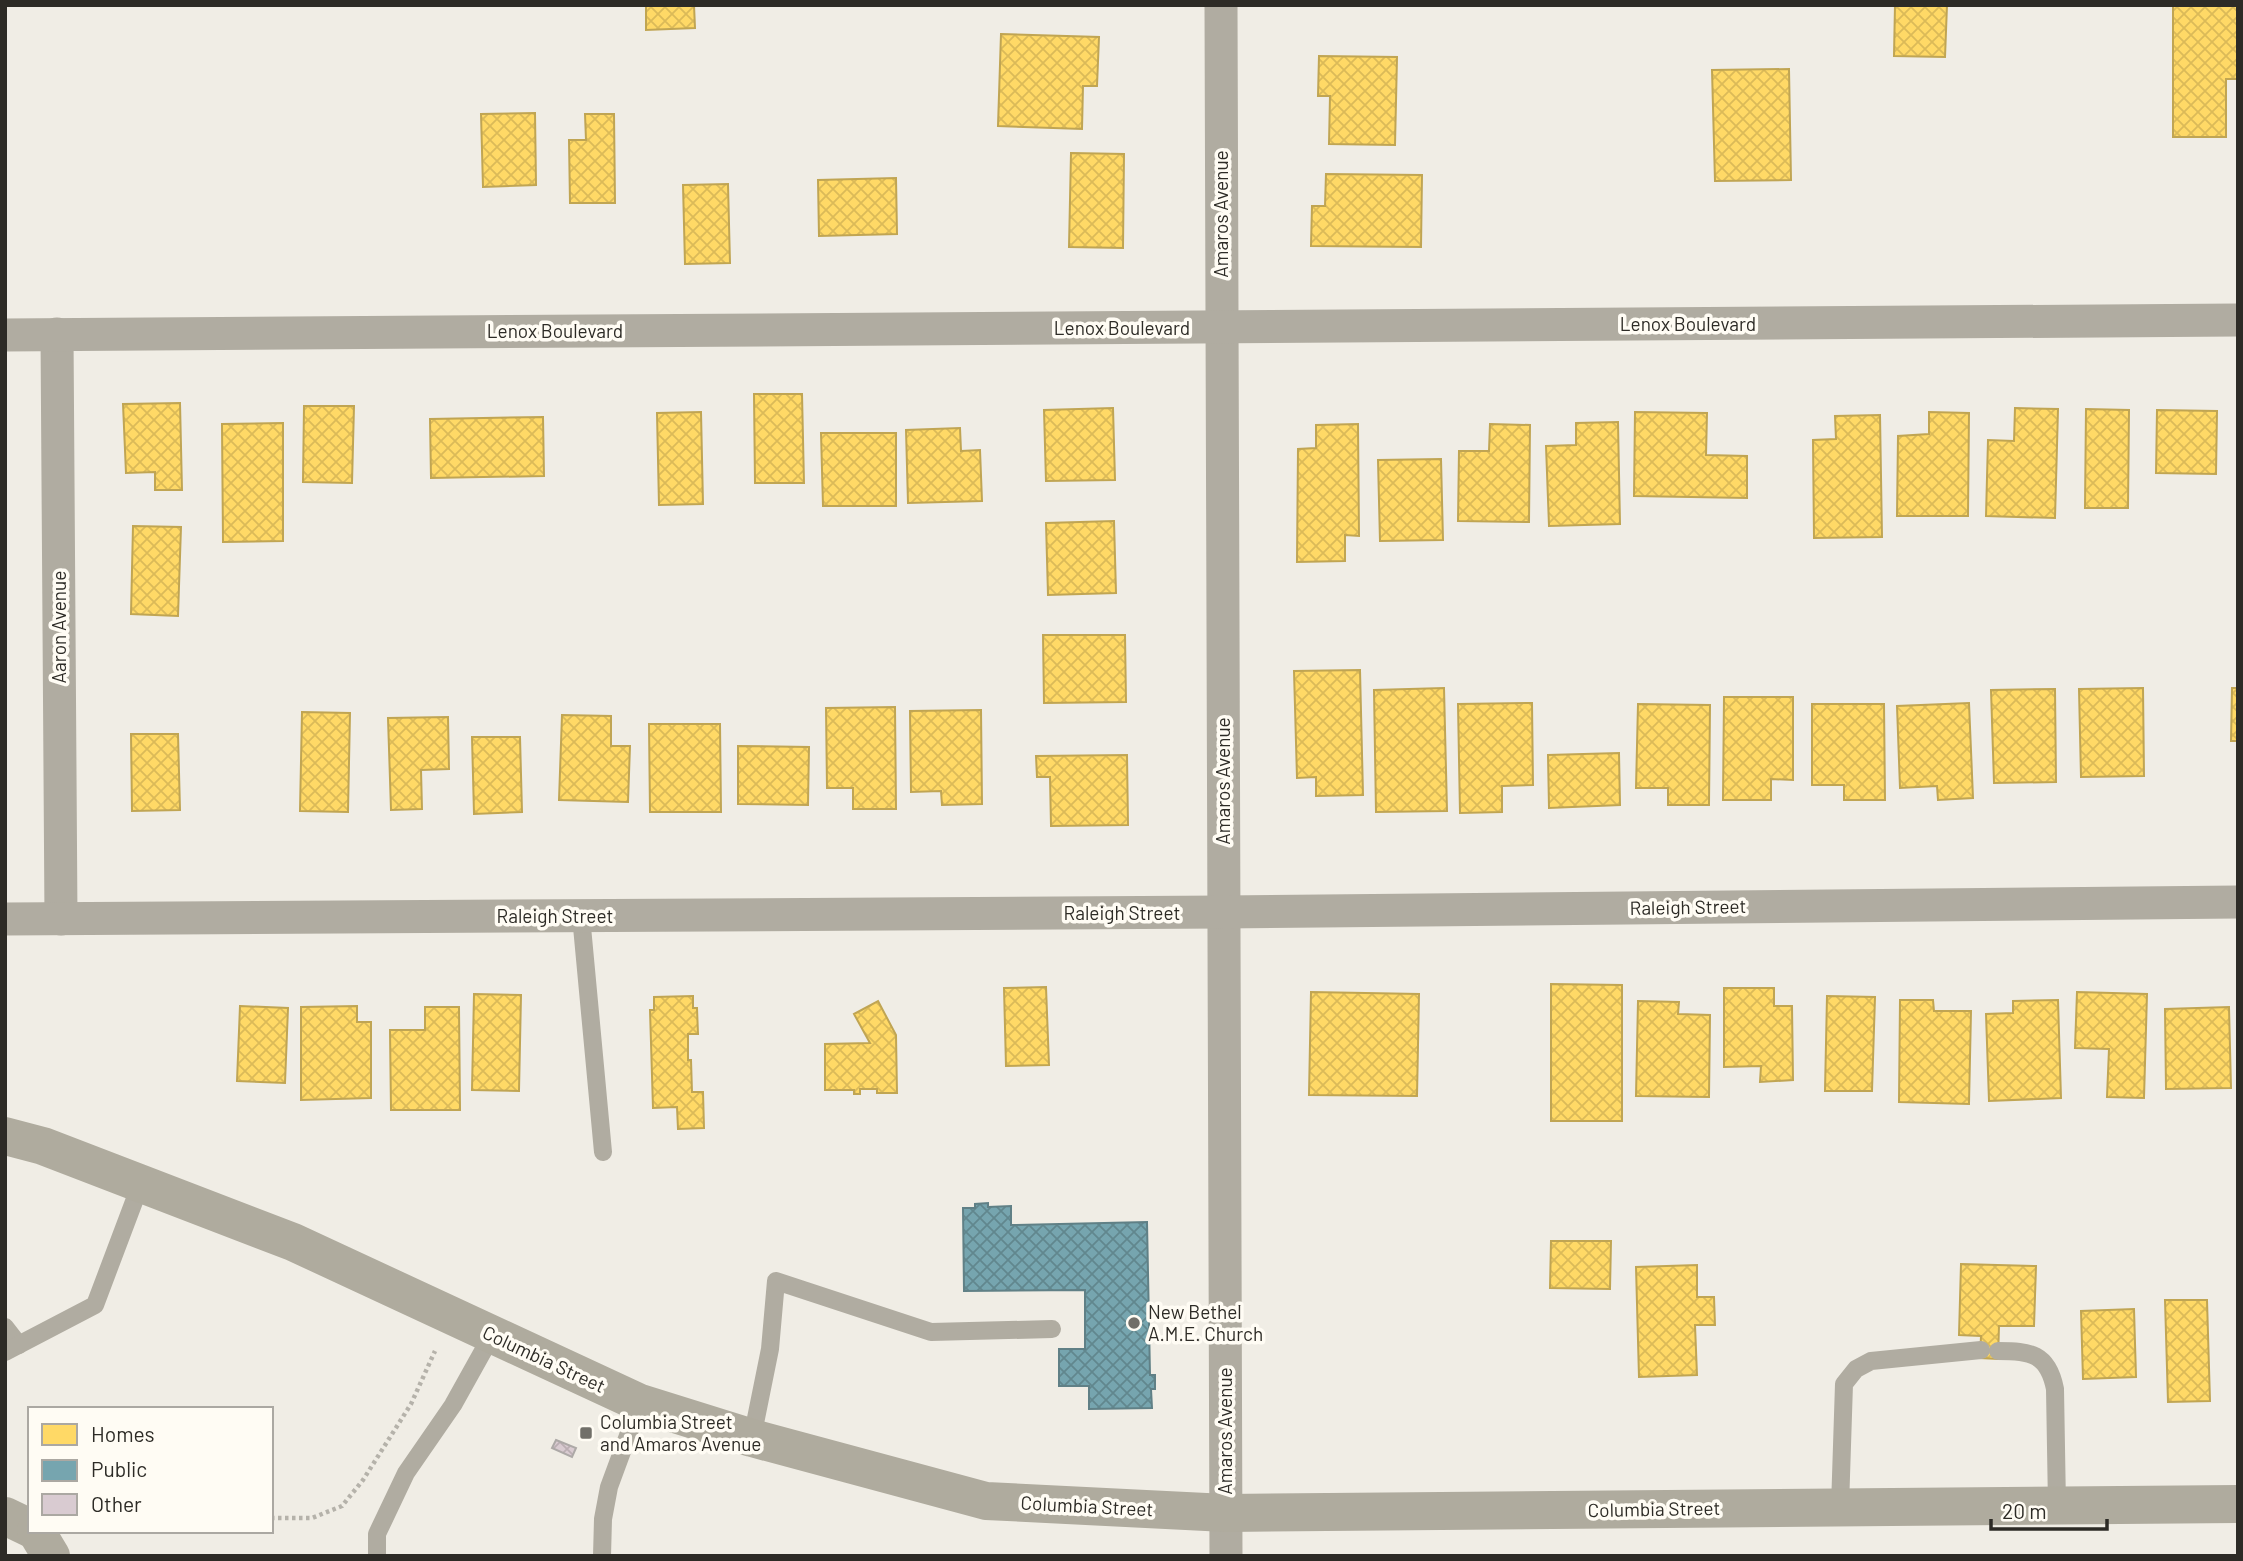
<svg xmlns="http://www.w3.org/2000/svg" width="2243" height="1561" font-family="Barlow,sans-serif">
  <defs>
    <pattern id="homes-cross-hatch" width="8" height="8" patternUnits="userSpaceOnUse" patternTransform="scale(1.75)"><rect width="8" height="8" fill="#ffd966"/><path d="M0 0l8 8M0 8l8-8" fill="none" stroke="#dbba58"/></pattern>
    <pattern id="public-cross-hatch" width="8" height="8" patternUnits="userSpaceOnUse" patternTransform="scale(1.75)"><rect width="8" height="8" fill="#76a5af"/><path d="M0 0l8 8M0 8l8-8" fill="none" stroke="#61878e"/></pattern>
    <pattern id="building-cross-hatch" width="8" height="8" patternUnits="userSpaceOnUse" patternTransform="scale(1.75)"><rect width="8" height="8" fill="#d9cbd1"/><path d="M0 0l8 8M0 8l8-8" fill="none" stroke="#bbaeb3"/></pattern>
  </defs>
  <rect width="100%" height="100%" fill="#f0ede5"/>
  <g fill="url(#homes-cross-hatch)" stroke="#c0a553" stroke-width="2">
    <path d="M646 5H694L695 28 646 30Z"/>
    <path d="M1895 5H1947L1945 57 1894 56Z"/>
    <path d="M2173 5H2238V79H2226V137H2173Z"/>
    <path d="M1001 34 1099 37 1097 86H1083L1082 129 998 126Z"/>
    <path d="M1319 56 1397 57 1395 145 1329 144 1330 96H1318Z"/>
    <path d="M1789 69 1791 180 1715 181 1712 70Z"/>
    <path d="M535 113 536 185 483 187 481 114Z"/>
    <path d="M585 114H614L615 203H570L569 140H586Z"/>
    <path d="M1071 153 1124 154 1123 248 1069 247Z"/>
    <path d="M1326 174 1422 175 1421 247 1311 246 1312 206H1325Z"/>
    <path d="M896 178 897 234 819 236 818 180Z"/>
    <path d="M728 184 730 263 685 264 683 185Z"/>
    <path d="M754 394H802L804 483H755Z"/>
    <path d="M180 403 182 490H155V472L126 473 123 404Z"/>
    <path d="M304 406H354L352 483 303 482Z"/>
    <path d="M1113 408 1115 480 1046 481 1044 410Z"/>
    <path d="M2015 408 2058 409 2055 518 1986 516 1988 440 2014 441Z"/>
    <path d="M2086 409 2129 410 2128 508H2085Z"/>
    <path d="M2157 410 2217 411 2216 474 2156 473Z"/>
    <path d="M701 412 703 504 659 505 657 413Z"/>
    <path d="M1635 412 1707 413 1706 455 1747 456V498L1634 496Z"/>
    <path d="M1929 412 1969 413 1968 516H1897L1898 436 1929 434Z"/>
    <path d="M1880 415 1882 537 1814 538 1813 440 1836 439 1835 416Z"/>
    <path d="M543 417 544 476 431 478 430 419Z"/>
    <path d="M1618 422 1620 524 1549 526 1546 446 1576 445V423Z"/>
    <path d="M283 423V541L223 542 222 424Z"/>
    <path d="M1358 424 1359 536 1345 535V561L1297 562 1298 449 1316 448V425Z"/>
    <path d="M1490 424 1530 425 1529 522 1458 521 1459 451H1489Z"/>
    <path d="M960 428 961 451 980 450 982 501 908 503 906 430Z"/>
    <path d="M821 433H896V506H823Z"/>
    <path d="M1441 459 1443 540 1380 541 1378 460Z"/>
    <path d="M1114 521 1116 593 1048 595 1046 523Z"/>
    <path d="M133 526 181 527 178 616 131 614Z"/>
    <path d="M1043 635H1125L1126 702 1044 703Z"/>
    <path d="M1360 670 1363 795 1316 796V777L1297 778 1294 671Z"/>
    <path d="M1444 688 1447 811 1376 812 1374 690Z"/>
    <path d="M2143 688 2144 776 2081 777 2079 689Z"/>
    <path d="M2232 688H2238V741H2231Z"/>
    <path d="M2055 689 2056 782 1994 783 1991 690Z"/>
    <path d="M1724 697H1793V780L1771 779V800H1723Z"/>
    <path d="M1532 703 1533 785 1502 786V812L1460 813 1458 704Z"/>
    <path d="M1969 703 1973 798 1938 800 1937 786 1900 788 1897 706Z"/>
    <path d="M1638 704 1710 705 1709 805H1668V788H1636Z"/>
    <path d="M1812 704H1884L1885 800H1844V785H1812Z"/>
    <path d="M895 707 896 809H853V788H827L826 708Z"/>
    <path d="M981 710 982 804 942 805 941 791 911 792 910 711Z"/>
    <path d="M302 712 350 713 348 812 300 811Z"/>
    <path d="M562 715 611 716V746H630L628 802 559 800Z"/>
    <path d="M448 717 449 769 421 770 422 809 391 810 388 718Z"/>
    <path d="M649 724H720L721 812H650Z"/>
    <path d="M131 734H178L180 810 132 811Z"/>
    <path d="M472 737H520L522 812 474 814Z"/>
    <path d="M738 746 809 747 808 805 738 804Z"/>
    <path d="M1619 753 1620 805 1549 808 1548 755Z"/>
    <path d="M1127 755 1128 825 1051 826 1050 777H1037L1036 756Z"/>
    <path d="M1551 984 1622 985V1121H1551Z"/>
    <path d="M1046 987 1049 1065 1006 1066 1004 988Z"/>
    <path d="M1724 988H1774V1006H1792L1793 1080 1760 1082 1761 1066 1724 1067Z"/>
    <path d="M1311 992 1419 994 1417 1096 1309 1095Z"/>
    <path d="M2077 992 2147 994 2144 1098 2107 1097 2109 1049 2075 1048Z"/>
    <path d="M474 994 521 995 519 1091 472 1090Z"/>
    <path d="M693 996V1008H697L698 1034H688V1060H691L692 1092H703L704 1128 678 1129 677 1107 653 1108 650 1010H654V997Z"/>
    <path d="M1827 996 1875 997 1872 1091H1825Z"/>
    <path d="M1900 1000H1933L1934 1011H1971L1969 1104 1899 1102Z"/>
    <path d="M2058 1000 2061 1098 1989 1101 1986 1014 2013 1013V1001Z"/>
    <path d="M878 1001 896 1035 897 1093H877V1089H860V1094H854V1090H825V1044L870 1043 854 1014Z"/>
    <path d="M1638 1001 1679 1002 1678 1014 1710 1015 1709 1097 1636 1096Z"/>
    <path d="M240 1006 288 1008 285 1083 237 1081Z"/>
    <path d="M357 1006V1022H371V1098L301 1100V1007Z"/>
    <path d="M425 1007H459L460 1110H391L390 1030H425Z"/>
    <path d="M2229 1007 2231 1088 2166 1089 2165 1009Z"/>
    <path d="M1551 1241H1611L1610 1289 1550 1288Z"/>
    <path d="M1961 1264 2036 1266 2034 1326H1999L1998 1359 1980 1358 1981 1336 1959 1335Z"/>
    <path d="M1697 1265V1297H1714L1715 1325H1695L1697 1375 1639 1377 1636 1267Z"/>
    <path d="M2165 1300H2207L2210 1401 2168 1402Z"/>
    <path d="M2134 1309 2136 1377 2083 1379 2081 1311Z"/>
  </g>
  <path fill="url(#public-cross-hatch)" stroke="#608086" stroke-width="2" d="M988 1203V1207L1011 1206V1225L1147 1222 1150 1375H1155V1389H1151L1152 1408 1089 1409V1386H1059V1349H1085V1290L964 1291 963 1208H975V1204Z"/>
  <path fill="url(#building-cross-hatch)" stroke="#ada9a7" stroke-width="2" d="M556 1440 576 1448 572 1457 552 1448Z"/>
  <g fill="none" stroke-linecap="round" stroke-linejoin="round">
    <path stroke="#b5b2aa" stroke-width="4.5" stroke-dasharray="3.5 3.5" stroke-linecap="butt" d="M271 1518H312L342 1506 363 1480 411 1404 435 1351"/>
    <g stroke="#b0aca1" stroke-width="18">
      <path d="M581 916 603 1152"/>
      <path d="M5 1327 19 1345"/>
      <path d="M1998 1351C2030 1351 2048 1353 2055 1389L2057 1506"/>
      <path d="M5 1352 95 1305 141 1183"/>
      <path d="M752 1438 770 1349 776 1281 931 1332 1052 1329"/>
      <path d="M1840 1507 1844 1384 1856 1369 1871 1361 1981 1350"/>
      <path d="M377 1556V1534L406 1473 453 1405 492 1335"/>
      <path d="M602 1556 603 1519 609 1487 640 1403"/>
    </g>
    <g stroke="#b0aca1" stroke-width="33">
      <path d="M1221 5 1226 1556"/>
      <path d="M57 334 61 919"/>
      <path d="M5 335 2238 320"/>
      <path d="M5 919 1224 912 2238 902"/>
    </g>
    <g stroke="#afab9e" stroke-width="38">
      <path d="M5 1136 43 1146 293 1242 640 1403 752 1438 986 1501 1226 1513 2238 1504"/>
      <path d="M5 1516 30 1528"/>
      <path d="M36 1531 51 1556"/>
    </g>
  </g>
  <g fill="#716f69" stroke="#fffcf4" stroke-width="2.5">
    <circle cx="1134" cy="1323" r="7"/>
    <rect x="579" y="1426" width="14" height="14" rx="3.5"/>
  </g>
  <g text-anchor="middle" stroke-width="7" stroke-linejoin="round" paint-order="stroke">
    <g font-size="19" fill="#2d2b26" stroke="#fffcf4">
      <text transform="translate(1221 214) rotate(-90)" y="7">Amaros Avenue</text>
      <text x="1688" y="331">Lenox Boulevard</text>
      <text x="1122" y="335">Lenox Boulevard</text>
      <text x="555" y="338">Lenox Boulevard</text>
      <text transform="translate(59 627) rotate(-90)" y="7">Aaron Avenue</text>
      <text transform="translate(1223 781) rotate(-90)" y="7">Amaros Avenue</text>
      <text transform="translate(1688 907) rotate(-1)" y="7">Raleigh Street</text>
      <text x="1122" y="920">Raleigh Street</text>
      <text x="555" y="923">Raleigh Street</text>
      <text transform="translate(544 1359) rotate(25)" y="7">Columbia Street</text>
      <text transform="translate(1225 1431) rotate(-90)" y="7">Amaros Avenue</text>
      <text transform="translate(1087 1506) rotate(3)" y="7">Columbia Street</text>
      <text transform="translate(1654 1509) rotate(-1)" y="7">Columbia Street</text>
    </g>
    <g font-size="19" fill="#2d2b26" stroke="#fffcf4" text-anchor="start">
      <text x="1148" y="1319">New Bethel<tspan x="1148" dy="22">A.M.E. Church</tspan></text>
      <text x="600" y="1429">Columbia Street<tspan x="600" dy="22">and Amaros Avenue</tspan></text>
    </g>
  </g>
  <rect width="2243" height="1561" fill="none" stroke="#2d2b26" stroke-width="14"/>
  <rect x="28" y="1407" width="245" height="126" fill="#fffcf4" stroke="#aba8a2" stroke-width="2"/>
  <rect x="42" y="1424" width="35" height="21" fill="#ffd966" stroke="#aba8a2" stroke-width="2"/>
  <text x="91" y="1442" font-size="21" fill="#2d2b26">Homes</text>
  <rect x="42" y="1460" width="35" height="21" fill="#76a5af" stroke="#aba8a2" stroke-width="2"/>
  <text x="91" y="1477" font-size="21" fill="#2d2b26">Public</text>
  <rect x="42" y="1494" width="35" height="21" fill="#d9cbd1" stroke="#aba8a2" stroke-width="2"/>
  <text x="91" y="1512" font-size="21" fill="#2d2b26">Other</text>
  <path d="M1991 1519v10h116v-10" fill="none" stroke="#2d2b26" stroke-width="3.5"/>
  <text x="2002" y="1519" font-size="21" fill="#2d2b26" stroke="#fffcf4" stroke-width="5" paint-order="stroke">20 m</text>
</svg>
